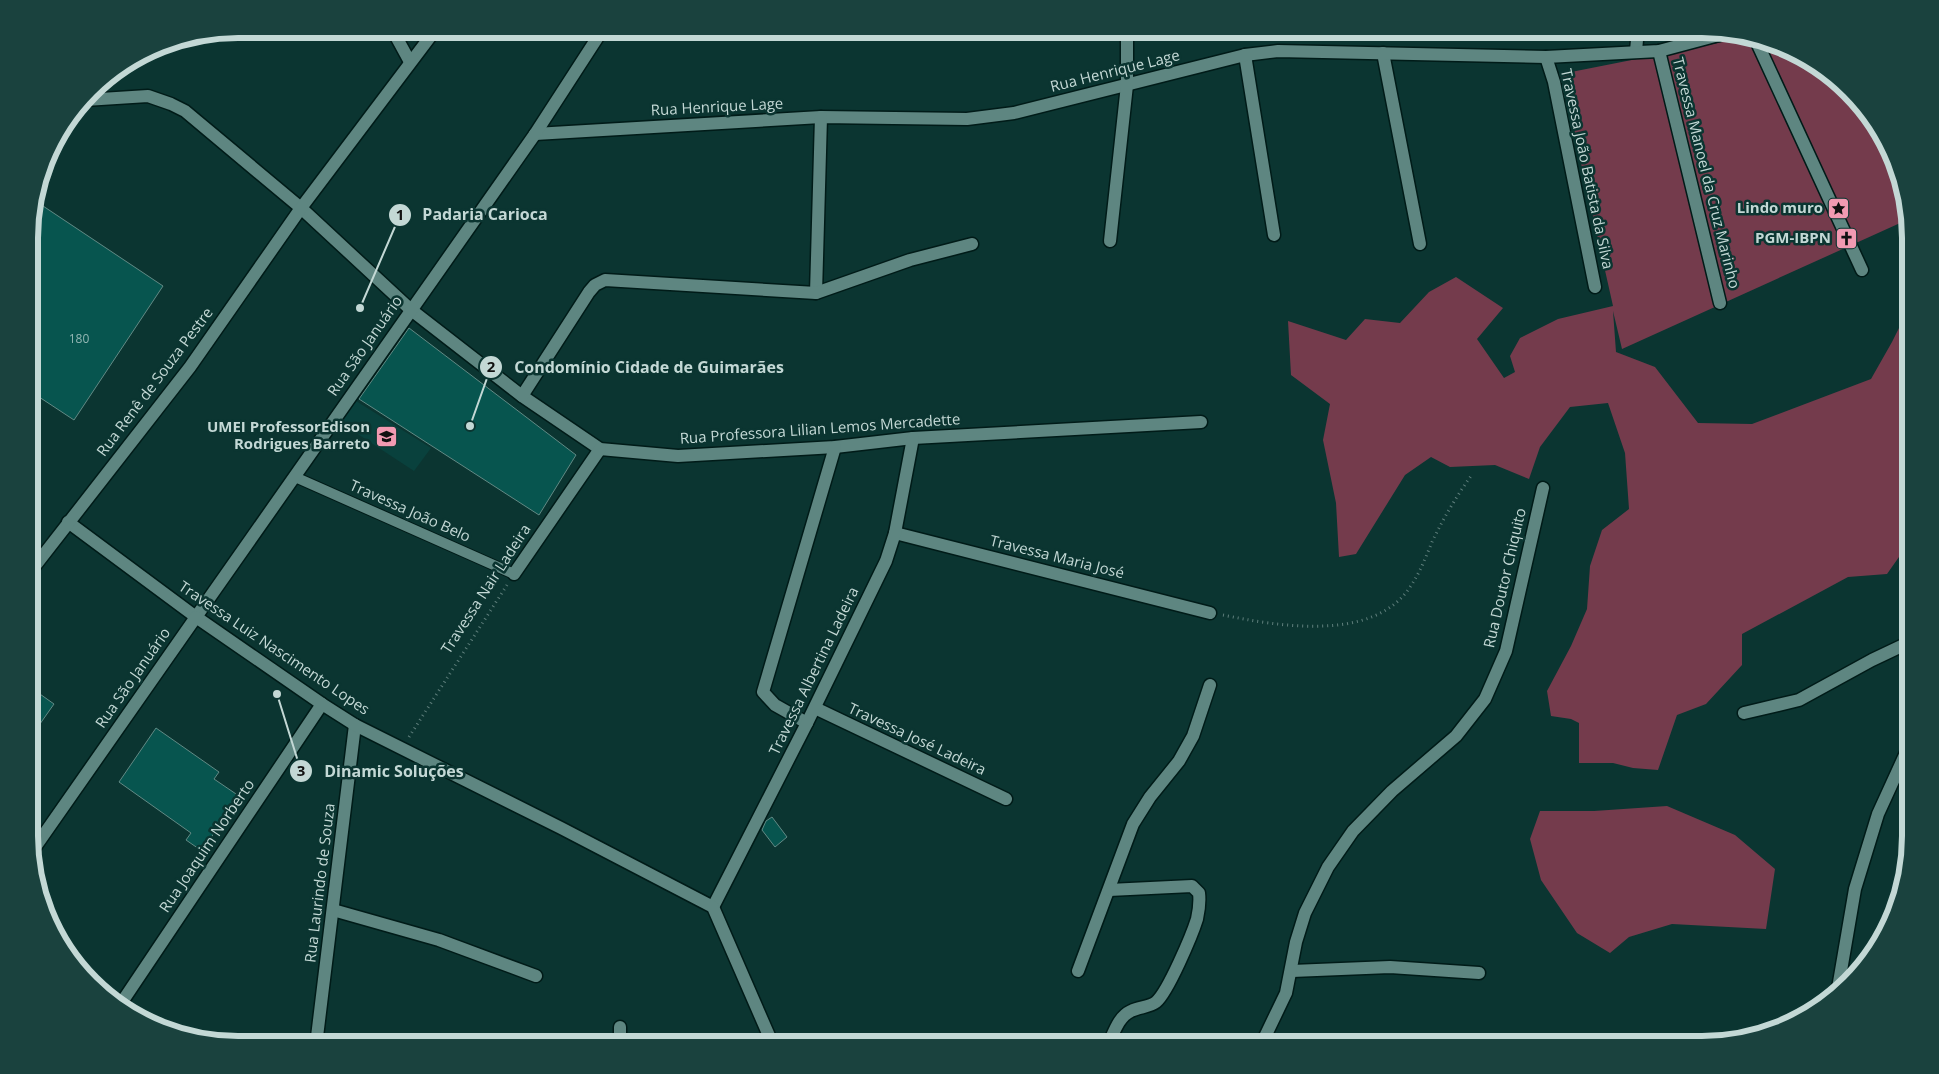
<svg xmlns="http://www.w3.org/2000/svg" width="1939" height="1074" font-family="'Open Sans',sans-serif">
  <rect width="100%" height="100%" fill="#0b3531"/>
  <path fill="#09413d" d="M356 401 431 448 414 471 341 423Z"/>
  <g fill="#743b4c">
    <path d="M1753 36 1806 57 1875 122 1899 171 1909 219 1622 349 1613 311 1616 352 1655 367 1698 423 1752 424 1871 379 1892 342 1910 306V529L1906 547 1887 574 1848 577 1742 634V665L1706 704 1677 715 1658 770 1633 768 1613 763H1579V723L1571 719 1551 716 1547 691 1571 646 1587 609 1590 566 1602 530 1629 509 1625 453 1608 403 1570 407 1540 447 1529 479 1495 465 1450 467 1431 457 1405 475 1356 554 1339 557 1336 503 1323 440 1330 404 1291 375 1288 321 1346 340 1365 319 1400 323 1429 292 1456 277 1503 308 1477 339 1504 378 1515 372 1510 356 1520 338 1558 319 1613 306 1561 74Z"/>
    <path d="M1667 806 1735 835 1775 869 1766 929 1672 924 1629 937 1610 953 1577 933 1541 880 1530 839 1540 811H1594Z"/>
  </g>
  <g fill="#07554f" stroke="#628a85">
    <path d="M34 200 163 286 74 420 30 391V210Z"/>
    <path d="M409 328 576 455 539 515 359 399Z"/>
    <path d="M30 687 54 704 30 738Z"/>
    <path d="M156 728 219 772 214 779 239 796 202 851 186 840 191 833 119 782Z"/>
    <path d="M772 817 787 837 775 847 762 830 766 821Z"/>
  </g>
  <g fill="none" stroke-linecap="round" stroke-linejoin="round">
    <defs>
      <path id="pedestrian" d="M295 477 514 574"/>
      <g id="minor">
        <path d="M392 29 410 62"/>
        <path d="M1754 36 1862 270"/>
        <path d="M1636 51 1638 29"/>
        <path d="M1659 51 1720 303"/>
        <path d="M1383 53 1420 244"/>
        <path d="M1245 55 1274 235"/>
        <path d="M1546 57 1554 82 1595 287"/>
        <path d="M85 100 148 96 171 104 185 111 301 208 410 309 522 396 600 449 678 456 835 447 913 438 1201 422"/>
        <path d="M535 134 821 117 967 119 1014 113 1245 55 1278 51 1546 57 1659 51 1730 32"/>
        <path d="M1110 241 1127 85V29"/>
        <path d="M816 293 821 117"/>
        <path d="M522 396 589 292 595 285 605 280 816 293 910 260 972 244"/>
        <path d="M68 522 196 617 535 134 603 29"/>
        <path d="M895 533 1210 613"/>
        <path d="M31 571 190 367 301 208 436 29"/>
        <path d="M514 574 600 449"/>
        <path d="M815 708 1006 799"/>
        <path d="M1744 713 1799 700 1872 660 1910 642"/>
        <path d="M807 723 775 705 763 692 835 447"/>
        <path d="M713 907 807 723 886 561 895 533 913 438"/>
        <path d="M333 910 439 940 536 976"/>
        <path d="M1078 971 1133 824 1150 797 1179 761 1193 736 1210 685"/>
        <path d="M1292 971 1390 967 1479 973"/>
        <path d="M1837 994 1855 889 1878 814 1910 744"/>
        <path d="M120 1005 322 704"/>
        <path d="M316 1045 355 725"/>
        <path d="M620 1045V1027"/>
        <path d="M1108 1045C1114 1033 1118 1017 1131 1011 1139 1007 1150 1007 1156 1002 1168 992 1192 935 1197 919 1199 910 1200 901 1199 893L1192 886 1109 890"/>
        <path d="M1261 1045 1286 993 1296 942 1305 913 1328 867 1353 831 1392 791 1456 736 1485 699 1506 651 1543 488"/>
      </g>
      <path id="tertiary" d="M31 853 196 617 322 704 355 725 561 828 713 907 773 1045"/>
    </defs>
    <use href="#pedestrian" stroke="#001b18" stroke-width="12"/>
    <use href="#minor" stroke="#001b18" stroke-width="15"/>
    <use href="#tertiary" stroke="#001b18" stroke-width="15"/>
    <g stroke="#5f7f7c" stroke-width="3" stroke-dasharray="1 4" stroke-linecap="butt">
      <path d="M1223 615C1277 626 1370 642 1408 590 1419 575 1425 559 1432 542 1443 519 1456 497 1471 476"/>
      <path d="M409 737 507 585"/>
    </g>
    <use href="#pedestrian" stroke="#5e8681" stroke-width="10"/>
    <use href="#minor" stroke="#5e8681" stroke-width="12"/>
    <use href="#tertiary" stroke="#5e8681" stroke-width="12"/>
  </g>
  <defs>
    <symbol id="sight-square" viewBox="-11 -11 22 22"><rect x="-9" y="-9" width="18" height="18" rx="4" fill="#f19ab2" stroke="#0b3531"/><path d="M0-6L1.8-2.2L6-1.7L2.9 1.2L3.7 5.4L0 3.3L-3.7 5.4L-2.9 1.2L-6-1.7L-1.8-2.2Z" fill="#111"/></symbol>
    <symbol id="church-square" viewBox="-11 -11 22 22"><rect x="-9" y="-9" width="18" height="18" rx="4" fill="#f19ab2" stroke="#0b3531"/><path d="M-1.2-6h2.4v3.5h3.3v2.4h-3.3V6h-2.4V-.1h-3.3v-2.4h3.3Z" fill="#111"/></symbol>
    <symbol id="school-square" viewBox="-11 -11 22 22"><rect x="-9" y="-9" width="18" height="18" rx="4" fill="#f19ab2" stroke="#0b3531"/><path d="M0-5L7-2L0 1L-7-2ZM-4 1L0 2.5L4 1V4Q0 6-4 4Z" fill="#111"/></symbol>
  </defs>
  <g fill-rule="evenodd">
    <use href="#sight-square" x="1826" y="196" width="25" height="25"/>
    <use href="#church-square" x="1834" y="226" width="25" height="25"/>
    <use href="#school-square" x="374" y="424" width="25" height="25"/>
  </g>
  <g text-anchor="middle" stroke-width="5" stroke-linejoin="round" paint-order="stroke">
    <g font-size="12" fill="#94b7b4">
      <text x="79" y="343">180</text>
    </g>
    <g font-size="15" fill="#c3d8d5" stroke="#0b3531">
      <text transform="translate(1115 71) rotate(-14)" y="5">Rua Henrique Lage</text>
      <text transform="translate(717 107) rotate(-3)" y="5">Rua Henrique Lage</text>
      <text transform="translate(1587 169) rotate(78)" y="5">Travessa João Batista da Silva</text>
      <text transform="translate(1706 173) rotate(76)" y="5">Travessa Manoel da Cruz Marinho</text>
      <text transform="translate(365 346) rotate(-55)" y="5">Rua São Januário</text>
      <text transform="translate(155 382) rotate(-53)" y="5">Rua Renê de Souza Pestre</text>
      <text transform="translate(820 429) rotate(-4)" y="5">Rua Professora Lilian Lemos Mercadette</text>
      <text transform="translate(410 511) rotate(24)" y="5">Travessa João Belo</text>
      <text transform="translate(1057 557) rotate(14)" y="5">Travessa Maria José</text>
      <text transform="translate(1505 578) rotate(-77)" y="5">Rua Doutor Chiquito</text>
      <text transform="translate(486 589) rotate(-57)" y="5">Travessa Nair Ladeira</text>
      <text transform="translate(274 648) rotate(34)" y="5">Travessa Luiz Nascimento Lopes</text>
      <text transform="translate(814 671) rotate(-64)" y="5">Travessa Albertina Ladeira</text>
      <text transform="translate(133 678) rotate(-55)" y="5">Rua São Januário</text>
      <text transform="translate(917 739) rotate(25)" y="5">Travessa José Ladeira</text>
      <text transform="translate(207 846) rotate(-56)" y="5">Rua Joaquim Norberto</text>
      <text transform="translate(320 883) rotate(-83)" y="5">Rua Laurindo de Souza</text>
    </g>
    <g font-size="15" font-weight="bold" fill="#c3d8d5" stroke="#0b3531" text-anchor="end">
      <text x="1823" y="213">Lindo muro</text>
      <text x="1831" y="243">PGM-IBPN</text>
      <text x="370" y="432">UMEI ProfessorEdison<tspan x="370" dy="17">Rodrigues Barreto</tspan></text>
    </g>
  </g>
  <path d="M0 0H1939V1074H0ZM238 38H1702A200 200 0 0 1 1902 238V836A200 200 0 0 1 1702 1036H238A200 200 0 0 1 38 836V238A200 200 0 0 1 238 38Z" fill="#1a423e" fill-rule="evenodd"/>
  <path fill="none" stroke="#c3d8d5" stroke-width="6" d="M238 38H1702A200 200 0 0 1 1902 238V836A200 200 0 0 1 1702 1036H238A200 200 0 0 1 38 836V238A200 200 0 0 1 238 38Z"/>
  <path fill="none" stroke="#c3d8d5" stroke-width="2" d="M360 308L400 215M470 426L491 367M277 694L301 771"/>
  <g fill="#c3d8d5" stroke="#0b3531" stroke-width="2">
    <circle cx="360" cy="308" r="5"/>
    <circle cx="470" cy="426" r="5"/>
    <circle cx="277" cy="694" r="5"/>
    <circle cx="400" cy="215" r="12"/>
    <circle cx="491" cy="367" r="12"/>
    <circle cx="301" cy="771" r="12"/>
  </g>
  <g font-size="15" text-anchor="middle" font-weight="bold" fill="#111">
    <text x="400" y="220">1</text>
    <text x="491" y="372">2</text>
    <text x="301" y="776">3</text>
  </g>
  <g font-size="16" text-anchor="middle" font-weight="bold" fill="#c3d8d5" stroke="#0b3531" stroke-width="5" stroke-linejoin="round" paint-order="stroke">
    <text x="485" y="220">Padaria Carioca</text>
    <text x="649" y="373">Condomínio Cidade de Guimarães</text>
    <text x="394" y="777">Dinamic Soluções</text>
  </g>
</svg>
